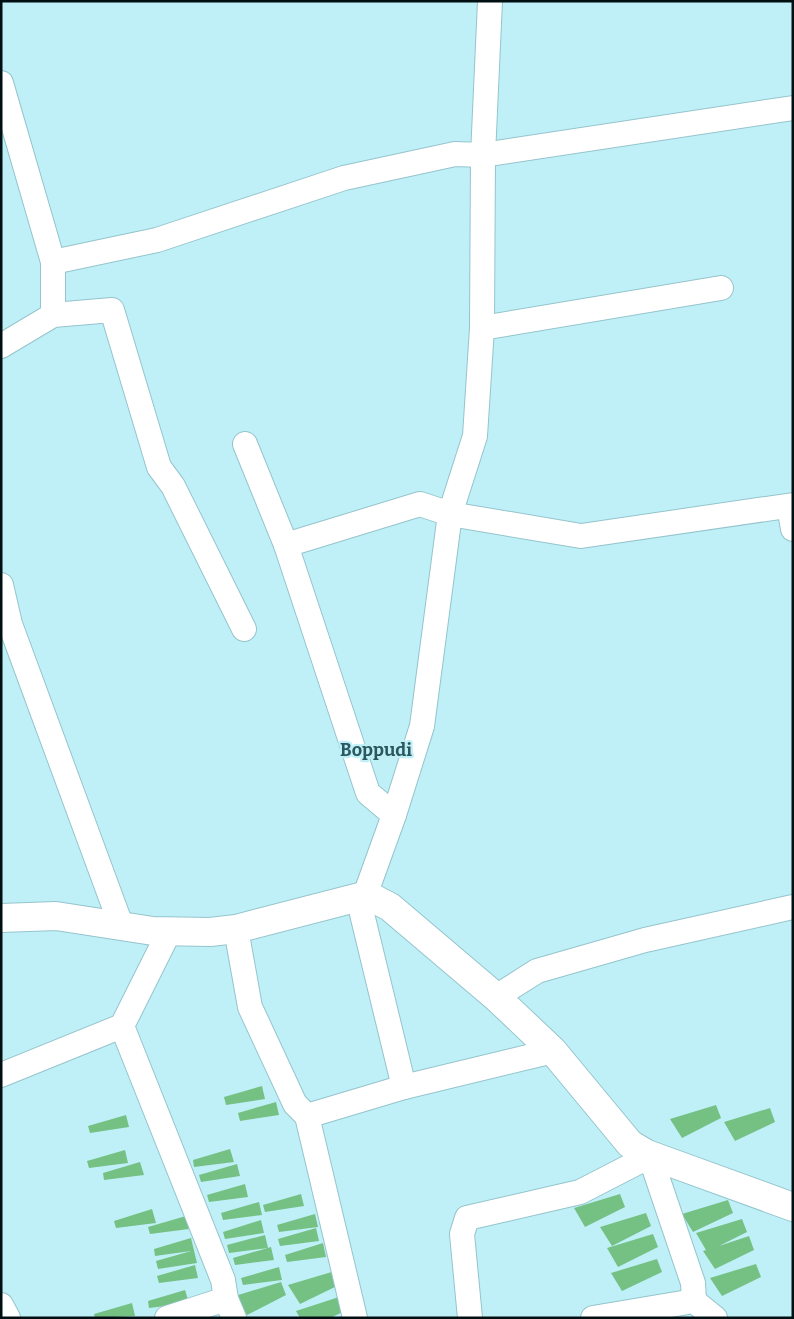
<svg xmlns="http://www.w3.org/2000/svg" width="794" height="1319" font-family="Bitter,serif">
  <rect width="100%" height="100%" fill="#bff0f8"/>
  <g fill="#75c083">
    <path d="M262 1086 265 1099 226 1105 224 1097Z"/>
    <path d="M276 1102 279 1115 240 1121 238 1113Z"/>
    <path d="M716 1105 721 1118 682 1138 670 1119Z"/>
    <path d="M770 1108 775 1122 735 1141 724 1122Z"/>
    <path d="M126 1115 129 1127 90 1133 88 1126Z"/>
    <path d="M230 1149 234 1162 194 1167 193 1160Z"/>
    <path d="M125 1150 128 1163 89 1168 87 1161Z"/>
    <path d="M140 1162 144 1175 104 1180 103 1173Z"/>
    <path d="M237 1164 240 1176 201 1182 199 1175Z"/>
    <path d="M245 1184 248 1197 209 1202 207 1195Z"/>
    <path d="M301 1194 304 1206 265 1212 263 1205Z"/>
    <path d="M620 1194 625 1207 585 1227 574 1208Z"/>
    <path d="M728 1200 733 1213 693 1232 682 1214Z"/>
    <path d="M259 1202 262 1215 223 1220 221 1213Z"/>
    <path d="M152 1209 156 1223 116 1228 114 1221Z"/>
    <path d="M646 1213 651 1226 612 1246 600 1227Z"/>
    <path d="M315 1214 318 1227 279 1232 277 1225Z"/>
    <path d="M186 1216 189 1229 150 1234 148 1227Z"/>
    <path d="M742 1219 747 1232 719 1246 749 1236 754 1250 715 1269 703 1251 706 1250 696 1233Z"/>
    <path d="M261 1220 264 1233 225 1239 223 1232Z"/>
    <path d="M316 1228 319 1241 280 1246 278 1239Z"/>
    <path d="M653 1234 658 1247 618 1267 607 1248Z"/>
    <path d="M265 1235 268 1248 229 1253 227 1245Z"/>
    <path d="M191 1238 197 1263 158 1269 156 1261 191 1251 155 1256 154 1249Z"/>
    <path d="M323 1243 326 1257 287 1262 285 1255Z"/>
    <path d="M271 1247 274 1260 235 1265 233 1258Z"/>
    <path d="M657 1259 662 1272 622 1291 611 1273Z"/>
    <path d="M756 1264 761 1277 722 1296 710 1278Z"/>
    <path d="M195 1265 198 1278 159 1283 157 1276Z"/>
    <path d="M279 1267 282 1280 243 1285 241 1278Z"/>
    <path d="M335 1271 339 1285 300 1304 288 1285Z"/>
    <path d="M281 1282 286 1295 247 1315 235 1296Z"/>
    <path d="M185 1290 189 1303 149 1308 148 1301Z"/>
    <path d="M342 1296 347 1310 330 1318H300L296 1311Z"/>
    <path d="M132 1303 135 1316 95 1318 94 1314Z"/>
  </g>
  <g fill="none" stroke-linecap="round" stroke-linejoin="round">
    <defs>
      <g id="street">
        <path d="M1 83 53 262V315"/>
        <path d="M53 262 157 240 344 178 455 154 483 155 793 108"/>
        <path d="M482 328 721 288"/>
        <path d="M1 346 53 315 112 310 159 467 173 486 244 629"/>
        <path d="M245 444 286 545 368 793 394 815"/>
        <path d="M789 506 793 529"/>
        <path d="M286 545 420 504 450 514 581 536 793 505"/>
        <path d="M1 585 10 624 121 925"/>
        <path d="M236 929 250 1007 295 1104 307 1116 355 1318"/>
        <path d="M496 997 537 971 645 940 793 907"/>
        <path d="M122 1026 223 1280 226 1299 234 1318"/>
        <path d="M1 1075 122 1026 169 932"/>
        <path d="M404 1087 362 914 368 887 394 815 422 726 450 514 475 436 482 328 483 155 490 1"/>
        <path d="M307 1116 404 1087 553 1051"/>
        <path d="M1 1305 8 1318"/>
        <path d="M167 1318 226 1299"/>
        <path d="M470 1318 462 1234 467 1218 580 1192 650 1156 693 1283 694 1301"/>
        <path d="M593 1318 694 1301 715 1318"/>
      </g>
      <path id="secondary" d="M1 918 56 916 153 931 210 932 236 929 367 895 390 907 496 997 553 1051 630 1144 647 1154 793 1207"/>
    </defs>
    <use href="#street" stroke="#95c4cc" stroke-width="26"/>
    <use href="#secondary" stroke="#95c4cc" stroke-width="30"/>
    <use href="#street" stroke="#fff" stroke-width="24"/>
    <use href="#secondary" stroke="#fff" stroke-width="28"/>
  </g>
  <g text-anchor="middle" stroke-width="4.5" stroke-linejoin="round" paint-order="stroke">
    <g font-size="18" font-weight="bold" fill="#2b575e" stroke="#bff0f8">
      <text x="376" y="756">Boppudi</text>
    </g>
  </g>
  <rect width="794" height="1319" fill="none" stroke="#000f11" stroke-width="5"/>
</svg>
